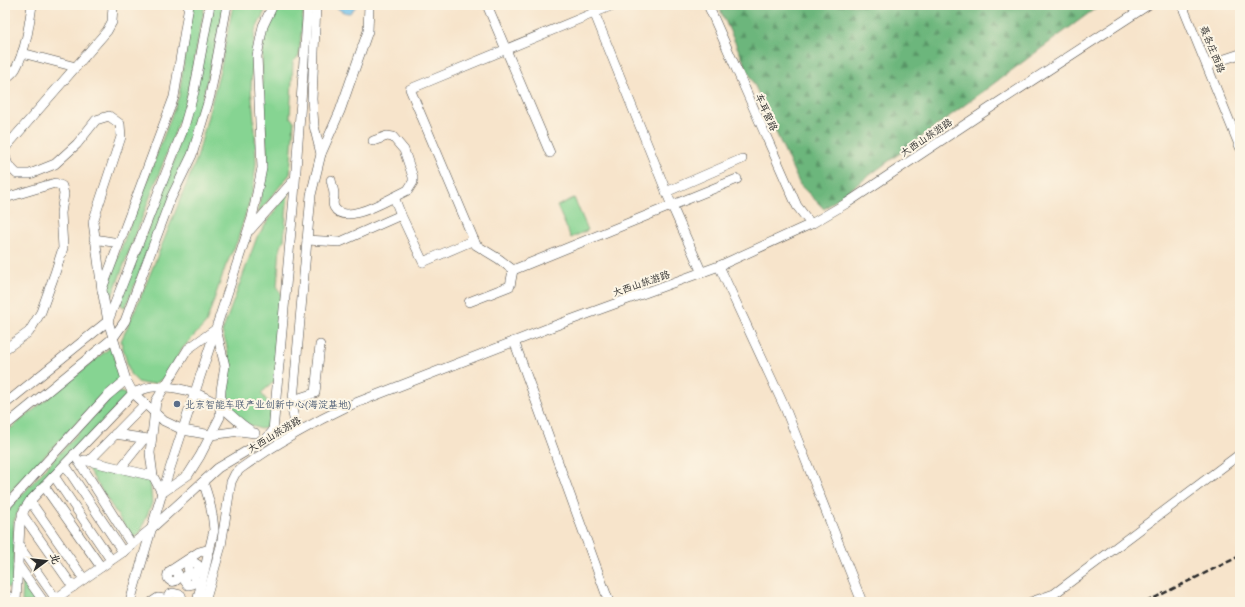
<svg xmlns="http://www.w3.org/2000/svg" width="1245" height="607" font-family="Delius,'LXGW WenKai TC',sans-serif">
  <defs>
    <pattern id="forest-firs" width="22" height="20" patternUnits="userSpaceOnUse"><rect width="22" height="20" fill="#6cb67c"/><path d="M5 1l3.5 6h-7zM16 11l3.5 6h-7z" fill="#599466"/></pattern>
    <pattern id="water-ripples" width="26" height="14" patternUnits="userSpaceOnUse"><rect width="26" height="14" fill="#70c1ec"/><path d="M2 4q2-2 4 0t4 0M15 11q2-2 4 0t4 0" fill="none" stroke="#5c9dbf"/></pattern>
  </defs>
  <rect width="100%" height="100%" fill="#fcf5e5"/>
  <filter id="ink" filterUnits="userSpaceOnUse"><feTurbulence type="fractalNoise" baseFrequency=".025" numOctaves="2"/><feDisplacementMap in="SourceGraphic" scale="8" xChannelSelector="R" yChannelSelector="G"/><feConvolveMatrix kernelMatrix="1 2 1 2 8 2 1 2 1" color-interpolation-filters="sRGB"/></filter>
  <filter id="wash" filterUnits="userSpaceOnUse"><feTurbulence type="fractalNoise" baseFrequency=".012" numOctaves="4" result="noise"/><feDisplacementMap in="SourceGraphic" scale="16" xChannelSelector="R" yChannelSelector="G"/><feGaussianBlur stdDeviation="0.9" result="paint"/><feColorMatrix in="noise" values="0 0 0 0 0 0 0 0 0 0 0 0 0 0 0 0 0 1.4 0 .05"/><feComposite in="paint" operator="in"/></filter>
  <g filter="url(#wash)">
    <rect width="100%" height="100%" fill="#f7e4cb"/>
    <g fill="#86d492" stroke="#58805e">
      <path d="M192 5H205L185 106 112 296 110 299 109 298 107 293 112 272 179 96Z"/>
      <path d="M213 5H225L195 131 184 166 126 306 123 307 120 303 121 299 174 161Z"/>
      <path d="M233 5H268L255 31 253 49 251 88 255 130 256 163 253 190 237 242 226 265 206 323 181 350 165 378 156 383 145 384 138 382 130 374 121 341 142 294 197 158 221 66Z"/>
      <path d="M278 5H304L299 56 293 62 290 117 294 121 290 174 258 213 267 153 262 88V50L265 28Z"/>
      <path d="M288 192 284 240 280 247 277 288 281 293 275 381 261 393 272 407 269 424 266 428 260 429 245 423 231 408 227 399 229 367 228 353 226 343 222 332 257 237Z"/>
      <path d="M574 198 588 230 571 238 557 206Z"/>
      <path d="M112 346 120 378 5 497V433Z"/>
      <path d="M121 392 128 395 20 508 14 521 13 585 12 587 8 588 5 583V513L112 396 117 393Z"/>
      <path d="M84 463 150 479 152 503 140 533 133 539Z"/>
      <path d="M23 577 40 602H22Z"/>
    </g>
    <path fill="url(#forest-firs)" stroke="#4c7054" d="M718 5H1100L824 209 800 185Z"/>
    <path fill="url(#water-ripples)" stroke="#4e768c" d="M334 5H355V8L350 13C342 13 340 10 334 5Z"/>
  </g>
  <g filter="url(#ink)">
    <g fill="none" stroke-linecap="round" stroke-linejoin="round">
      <defs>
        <g id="minor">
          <path d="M316 5 312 99 314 126 321 154"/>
          <path d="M487 5 550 153"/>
          <path d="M613 5 410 89 476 245 499 259 513 270 737 179"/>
          <path d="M708 5 797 206 811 224"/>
          <path d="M1182 5 1240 147"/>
          <path d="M594 12 672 206 702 273"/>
          <path d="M22 53 76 67"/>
          <path d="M1207 65 1240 54"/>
          <path d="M5 79C9 76 14 72 16 68 26 49 29 26 32 5"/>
          <path d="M373 141 387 136 393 137 404 150 413 177V182L408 190 394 197 401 215"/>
          <path d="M5 148 107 31 112 22 113 5"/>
          <path d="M5 156 8 165 17 174H30L55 164 77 144 96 120 109 116 120 124 121 137 93 222 102 290 108 321 126 380 133 393 164 421 183 430 211 435 239 431 255 433"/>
          <path d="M331 180C332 185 334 190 334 195 334 200 332 203 334 207 343 225 382 203 394 197"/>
          <path d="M666 192 742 159"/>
          <path d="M5 198 55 183 62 186 64 194 61 213 63 248 55 273 41 312 29 332 5 349"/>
          <path d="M250 230 294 180"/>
          <path d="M94 239 119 243"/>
          <path d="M307 240 340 242 401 215 423 262 474 240"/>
          <path d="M719 266 785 408 862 602"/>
          <path d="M102 289 174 97 189 5"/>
          <path d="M469 302 510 286 513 270"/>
          <path d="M216 329 225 366 221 390 220 417 200 456 188 475 162 493 153 476 150 453 156 401 188 349Z"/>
          <path d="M514 341 609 602"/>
          <path d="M293 400 315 393 320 345"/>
          <path d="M5 404 108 321 184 127 194 92 210 5"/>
          <path d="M5 426 113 338 125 321 171 198 192 155 210 96 227 5"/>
          <path d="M297 432 292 409 293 400 311 195 321 154 340 111 368 31 369 5"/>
          <path d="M115 434 148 439"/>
          <path d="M74 454 132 545"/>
          <path d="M84 460 153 476"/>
          <path d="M89 461 145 404"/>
          <path d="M65 465 123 552"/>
          <path d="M120 469 144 439"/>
          <path d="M54 476 111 560"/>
          <path d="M44 486 101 567"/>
          <path d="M30 501 84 579"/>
          <path d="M5 507 107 396 126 380"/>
          <path d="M22 514 73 587"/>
          <path d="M19 546 58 602"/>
          <path d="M18 565 44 602"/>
          <circle cx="173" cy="576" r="5.5"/>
          <path d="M170 571 199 552 210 549"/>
          <path d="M191 574C187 574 184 576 185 581L188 585 193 584 195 581 194 576C191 573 188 572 188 567L191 563H195L198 565 199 570 196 573 191 574"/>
          <path d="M5 592 11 602"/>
          <path d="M16 602 20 524 24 510 30 501 133 393C139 391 147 387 154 387 173 385 197 392 214 402 227 409 236 422 250 430"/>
          <path d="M51 602 123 552 152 528 218 468 265 440 273 431 294 197 308 5"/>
          <path d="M130 602 162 493 252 218 262 168 257 56 263 26 273 5"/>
          <path d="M152 602 158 598 164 599 166 602"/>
          <path d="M167 602 169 595 173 593 181 595 183 602"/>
          <path d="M197 602 214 530C213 513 209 498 203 482"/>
          <path d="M205 602 221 546 231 482 235 474 240 469C274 445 310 424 348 406L554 326 719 266 811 224 847 203 999 102 1148 5"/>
          <path d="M1031 602 1054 594 1240 454"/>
        </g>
      </defs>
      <use href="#minor" stroke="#4a4743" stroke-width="10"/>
      <use href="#minor" stroke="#fff" stroke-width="9"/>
      <path stroke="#2b2b2b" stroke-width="2.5" stroke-dasharray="6 3" stroke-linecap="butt" d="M1146 602 1240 556"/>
    </g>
  </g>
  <circle fill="#5c6f8a" stroke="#fcf5e5" stroke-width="1.5" cx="177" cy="404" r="4"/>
  <g text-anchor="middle" stroke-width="4" stroke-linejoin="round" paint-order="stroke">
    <g font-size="10" fill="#2b2b2b" stroke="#fcf5e5">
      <text transform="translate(1213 49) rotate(68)" y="4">聂各庄西路</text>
      <text transform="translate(767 112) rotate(66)" y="4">车耳营路</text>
      <text transform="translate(926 137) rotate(-34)" y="4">大西山旅游路</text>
      <text transform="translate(641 283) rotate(-19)" y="4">大西山旅游路</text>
      <text transform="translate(274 434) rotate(-31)" y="4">大西山旅游路</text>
    </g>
    <g font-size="10" fill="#4e5e75" stroke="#fcf5e5" text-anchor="start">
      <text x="185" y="408">北京智能车联产业创新中心(海淀基地)</text>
    </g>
  </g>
  <rect width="1245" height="607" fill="none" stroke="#fcf5e5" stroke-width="20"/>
  <g transform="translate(46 561) rotate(75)" stroke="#fcf5e5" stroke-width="3" paint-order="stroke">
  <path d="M0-3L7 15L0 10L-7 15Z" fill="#2b2b2b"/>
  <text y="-6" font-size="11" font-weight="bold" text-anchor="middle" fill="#2b2b2b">北</text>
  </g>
</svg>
